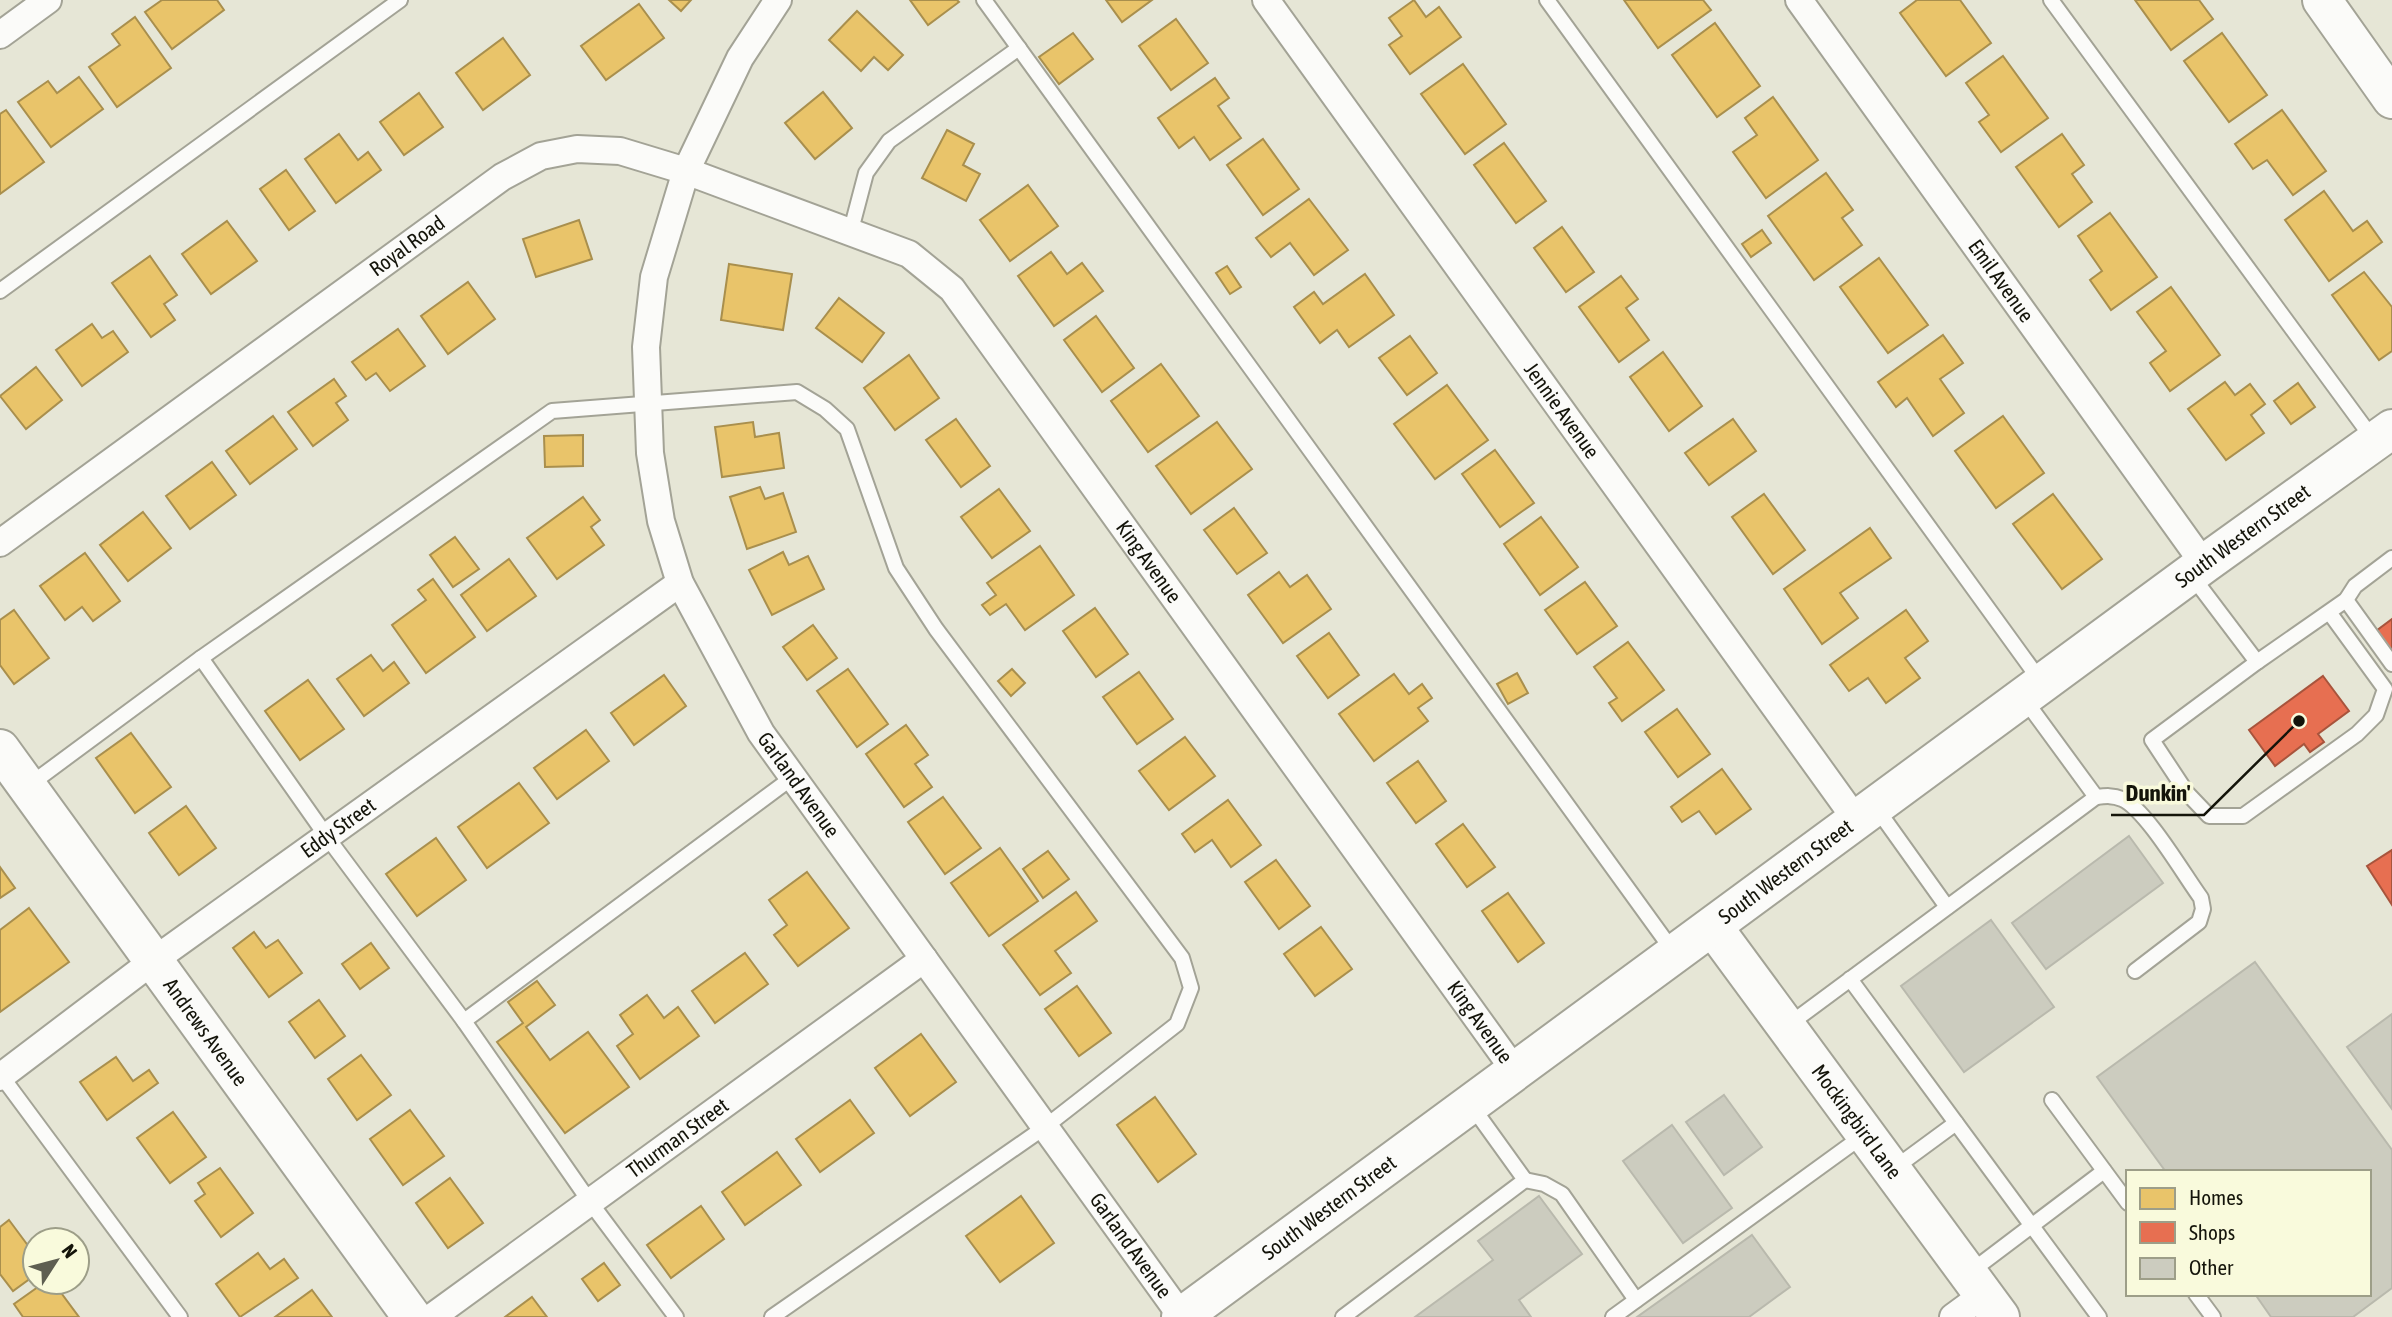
<svg xmlns="http://www.w3.org/2000/svg" width="2392" height="1317" font-family="'Asap Condensed',sans-serif">
  <rect width="100%" height="100%" fill="#e6e6d6"/>
  <g fill="#e9c46a" stroke="#a98f4d" stroke-width="2">
    <path d="M162 0H217L224 10 172 49 145 12Z"/>
    <path d="M669 0H691L681 11Z"/>
    <path d="M910 0H957L959 2 928 25Z"/>
    <path d="M1106 0H1152L1122 22Z"/>
    <path d="M1414 0 1426 17 1439 7 1461 37 1410 74 1389 45 1402 36 1389 18Z"/>
    <path d="M1624 0H1703L1711 10 1658 48Z"/>
    <path d="M1917 0H1960L1991 43 1946 76 1900 13Z"/>
    <path d="M2135 0H2199L2213 19 2171 50Z"/>
    <path d="M639 4 664 38 606 80 581 46Z"/>
    <path d="M857 11 903 55 888 70 874 57 861 71 829 40Z"/>
    <path d="M135 17 171 68 117 107 89 67 120 45 112 34Z"/>
    <path d="M1176 19 1208 63 1171 90 1139 46Z"/>
    <path d="M1715 23 1760 86 1717 117 1672 55Z"/>
    <path d="M1073 33 1093 59 1059 84 1039 57Z"/>
    <path d="M2222 33 2267 95 2229 122 2184 61Z"/>
    <path d="M503 38 530 75 483 110 456 73Z"/>
    <path d="M2003 56 2048 118 2001 152 1979 122 1989 115 1966 83Z"/>
    <path d="M1463 64 1506 124 1465 154 1421 94Z"/>
    <path d="M79 77 103 109 51 147 18 102 48 81 57 93Z"/>
    <path d="M1215 78 1229 98 1218 106 1241 138 1210 160 1194 137 1179 148 1158 118Z"/>
    <path d="M823 92 852 128 815 159 785 123Z"/>
    <path d="M419 93 443 127 404 155 380 122Z"/>
    <path d="M1773 97 1818 160 1766 198 1733 152 1757 135 1745 118Z"/>
    <path d="M6 110 44 162 0 194V114Z"/>
    <path d="M2282 110 2326 171 2293 195 2267 160 2253 169 2235 144Z"/>
    <path d="M947 130 974 144 963 165 980 174 966 201 922 178Z"/>
    <path d="M339 134 358 160 368 152 381 170 336 203 305 159Z"/>
    <path d="M2062 134 2084 165 2072 174 2092 202 2059 227 2016 167Z"/>
    <path d="M1263 139 1299 189 1263 215 1227 165Z"/>
    <path d="M1504 143 1546 201 1516 223 1474 165Z"/>
    <path d="M286 170 315 211 289 230 260 189Z"/>
    <path d="M1826 173 1853 210 1842 218 1862 245 1814 280 1768 216Z"/>
    <path d="M1028 185 1058 226 1010 261 980 220Z"/>
    <path d="M2324 191 2353 231 2367 221 2382 242 2329 281 2285 220Z"/>
    <path d="M1309 199 1348 250 1314 275 1290 243 1271 257 1256 238Z"/>
    <path d="M2110 213 2157 277 2111 310 2090 280 2102 271 2078 236Z"/>
    <path d="M579 220 592 259 536 277 523 239Z"/>
    <path d="M227 221 257 261 211 294 182 254Z"/>
    <path d="M1562 227 1594 272 1566 292 1534 248Z"/>
    <path d="M1762 230 1771 243 1751 257 1742 244Z"/>
    <path d="M1051 252 1067 274 1082 263 1103 291 1054 326 1018 276Z"/>
    <path d="M150 256 177 295 164 304 175 320 151 337 112 283Z"/>
    <path d="M1879 258 1928 325 1888 353 1840 287Z"/>
    <path d="M729 264 792 274 783 330 721 320Z"/>
    <path d="M1227 266 1241 287 1230 294 1216 273Z"/>
    <path d="M2364 272 2392 307V351L2379 360 2332 295Z"/>
    <path d="M1365 274 1394 315 1349 347 1337 330 1320 343 1294 307 1314 292 1323 304Z"/>
    <path d="M1621 276 1638 299 1626 308 1649 340 1619 362 1579 307Z"/>
    <path d="M468 282 495 319 448 354 421 316Z"/>
    <path d="M2171 287 2220 355 2170 391 2150 363 2166 351 2137 312Z"/>
    <path d="M839 298 884 333 862 362 816 328Z"/>
    <path d="M1096 316 1134 368 1102 392 1064 340Z"/>
    <path d="M92 324 102 338 113 331 128 352 82 386 56 350Z"/>
    <path d="M398 329 425 366 390 391 376 373 366 380 352 362Z"/>
    <path d="M1943 335 1963 363 1940 379 1964 413 1933 436 1907 398 1896 407 1878 382Z"/>
    <path d="M1410 336 1437 373 1407 395 1379 358Z"/>
    <path d="M1663 352 1702 406 1669 431 1630 377Z"/>
    <path d="M909 355 939 398 895 430 864 388Z"/>
    <path d="M1161 364 1199 416 1148 452 1111 401Z"/>
    <path d="M36 367 62 400 26 429 0 396Z"/>
    <path d="M334 379 346 396 336 403 348 420 313 446 288 412Z"/>
    <path d="M2225 382 2235 395 2250 384 2265 404 2251 415 2264 433 2226 460 2188 409Z"/>
    <path d="M2298 383 2315 407 2291 424 2274 401Z"/>
    <path d="M1447 385 1488 440 1435 479 1394 424Z"/>
    <path d="M273 416 297 449 250 484 226 451Z"/>
    <path d="M2003 416 2044 473 1996 508 1955 451Z"/>
    <path d="M956 419 990 466 961 487 926 440Z"/>
    <path d="M1733 419 1756 451 1709 485 1685 453Z"/>
    <path d="M753 422 755 437 779 433 784 468 722 477 715 427Z"/>
    <path d="M1217 422 1252 469 1191 514 1156 466Z"/>
    <path d="M583 435V466L545 467 544 436Z"/>
    <path d="M1495 450 1534 503 1500 527 1462 474Z"/>
    <path d="M212 462 236 495 190 529 166 496Z"/>
    <path d="M760 487 765 499 783 493 796 532 747 549 730 497Z"/>
    <path d="M999 489 1030 531 992 558 961 517Z"/>
    <path d="M1764 494 1805 550 1773 574 1732 517Z"/>
    <path d="M2053 494 2102 559 2062 589 2013 524Z"/>
    <path d="M583 497 600 520 591 527 604 545 557 579 527 538Z"/>
    <path d="M1234 508 1267 553 1237 574 1204 530Z"/>
    <path d="M143 512 171 548 128 581 100 545Z"/>
    <path d="M1541 517 1578 567 1540 595 1504 544Z"/>
    <path d="M1870 528 1891 558 1840 593 1858 618 1822 644 1784 589Z"/>
    <path d="M455 537 479 569 453 587 430 555Z"/>
    <path d="M1040 546 1074 595 1025 630 1006 604 990 615 982 605 996 595 987 583Z"/>
    <path d="M783 552 789 565 808 556 824 589 772 615 749 570Z"/>
    <path d="M85 553 120 601 93 621 82 607 65 620 40 586Z"/>
    <path d="M509 559 536 596 487 631 461 595Z"/>
    <path d="M1279 572 1290 587 1307 575 1331 609 1283 643 1248 595Z"/>
    <path d="M433 579 475 637 426 673 392 625 426 600 418 590Z"/>
    <path d="M1585 582 1617 626 1577 654 1545 610Z"/>
    <path d="M1095 608 1128 654 1096 677 1063 631Z"/>
    <path d="M14 610 49 658 14 684 0 665V620Z"/>
    <path d="M1906 610 1928 641 1905 658 1920 678 1886 703 1868 678 1849 691 1830 665Z"/>
    <path d="M813 625 837 658 807 680 783 647Z"/>
    <path d="M1329 633 1359 675 1328 698 1297 656Z"/>
    <path d="M1628 642 1664 690 1622 721 1609 703 1617 698 1594 667Z"/>
    <path d="M371 655 383 671 394 662 409 683 364 716 337 679Z"/>
    <path d="M848 669 888 724 857 747 817 691Z"/>
    <path d="M1012 669 1025 683 1011 696 998 681Z"/>
    <path d="M1139 672 1173 719 1137 744 1103 697Z"/>
    <path d="M1517 673 1528 693 1508 704 1497 684Z"/>
    <path d="M1394 674 1409 694 1422 684 1432 698 1418 708 1428 721 1374 761 1339 714Z"/>
    <path d="M664 675 686 706 634 745 611 713Z"/>
    <path d="M308 680 344 729 300 760 265 711Z"/>
    <path d="M1677 709 1710 754 1678 777 1645 732Z"/>
    <path d="M906 725 928 755 915 764 932 787 904 807 866 754Z"/>
    <path d="M586 730 609 761 557 799 534 768Z"/>
    <path d="M131 733 171 787 135 813 96 758Z"/>
    <path d="M1185 737 1215 776 1169 810 1139 771Z"/>
    <path d="M1418 761 1446 801 1416 823 1387 783Z"/>
    <path d="M1722 769 1751 809 1716 834 1699 811 1682 822 1671 807Z"/>
    <path d="M519 783 549 823 487 868 458 827Z"/>
    <path d="M943 797 981 848 945 874 908 822Z"/>
    <path d="M1228 800 1261 845 1231 867 1212 840 1195 852 1182 834Z"/>
    <path d="M186 806 216 848 179 875 149 833Z"/>
    <path d="M1463 824 1495 867 1467 887 1436 844Z"/>
    <path d="M436 838 466 880 417 916 386 874Z"/>
    <path d="M1000 848 1038 901 989 936 951 883Z"/>
    <path d="M1048 851 1069 879 1043 898 1023 869Z"/>
    <path d="M1276 860 1310 906 1279 929 1245 882Z"/>
    <path d="M0 867 15 888 0 898Z"/>
    <path d="M807 872 849 928 798 966 774 935 787 925 769 900Z"/>
    <path d="M1076 892 1097 921 1055 951 1071 973 1040 995 1003 945Z"/>
    <path d="M1508 893 1544 943 1518 962 1482 911Z"/>
    <path d="M29 908 69 962 0 1012V930Z"/>
    <path d="M1321 927 1352 969 1315 996 1284 954Z"/>
    <path d="M254 932 266 948 278 940 302 973 269 997 233 948Z"/>
    <path d="M371 943 389 968 360 989 342 964Z"/>
    <path d="M745 953 768 984 715 1023 692 991Z"/>
    <path d="M537 981 555 1005 526 1027 550 1060 588 1032 629 1087 565 1133 497 1042 523 1023 508 1002Z"/>
    <path d="M1077 986 1111 1033 1079 1056 1045 1009Z"/>
    <path d="M647 995 664 1018 678 1007 699 1036 640 1079 617 1046 633 1034 620 1015Z"/>
    <path d="M319 1000 345 1036 315 1058 289 1022Z"/>
    <path d="M921 1034 956 1082 910 1116 875 1068Z"/>
    <path d="M361 1055 391 1095 357 1120 328 1079Z"/>
    <path d="M116 1057 133 1081 149 1070 158 1083 107 1120 80 1082Z"/>
    <path d="M1155 1097 1196 1154 1158 1182 1117 1125Z"/>
    <path d="M850 1100 874 1133 820 1172 796 1139Z"/>
    <path d="M410 1110 444 1156 403 1185 370 1139Z"/>
    <path d="M173 1112 206 1157 170 1183 137 1138Z"/>
    <path d="M777 1152 801 1185 745 1225 722 1192Z"/>
    <path d="M220 1168 253 1213 221 1237 195 1201 205 1194 198 1183Z"/>
    <path d="M450 1178 483 1223 448 1248 416 1203Z"/>
    <path d="M1021 1196 1054 1243 1000 1282 966 1236Z"/>
    <path d="M701 1206 724 1239 671 1278 647 1245Z"/>
    <path d="M9 1220 35 1255V1275L13 1291 0 1274V1227Z"/>
    <path d="M258 1253 270 1269 284 1259 298 1278 240 1317 216 1284Z"/>
    <path d="M604 1263 620 1285 598 1301 582 1279Z"/>
    <path d="M45 1282H53L79 1317H23L14 1304Z"/>
    <path d="M312 1290 332 1317H275Z"/>
    <path d="M532 1297 547 1317H505Z"/>
  </g>
  <g fill="#e76f51" stroke="#a8543c" stroke-width="2">
    <path d="M2392 619V653L2376 631Z"/>
    <path d="M2323 676 2349 711 2318 734 2324 742 2310 752 2304 744 2275 766 2249 730Z"/>
    <path d="M2392 850V905L2367 866Z"/>
  </g>
  <g fill="#ccccbf" stroke="#b9b9ad" stroke-width="2">
    <path d="M2129 836 2163 883 2046 969 2012 923Z"/>
    <path d="M1991 920 2054 1007 1964 1072 1901 986Z"/>
    <path d="M2255 962 2392 1150V1288L2353 1317H2271L2255 1294H2369V1172H2166L2097 1077Z"/>
    <path d="M2392 1014V1109L2347 1047Z"/>
    <path d="M1724 1095 1762 1147 1724 1175 1686 1122Z"/>
    <path d="M1672 1125 1732 1208 1683 1243 1623 1161Z"/>
    <path d="M1539 1196 1582 1254 1519 1300 1531 1317H1415L1493 1260 1478 1241Z"/>
    <path d="M1752 1235 1790 1287 1749 1317H1637Z"/>
  </g>
  <g fill="none" stroke-linecap="round" stroke-linejoin="round">
    <defs>
      <g id="lane">
        <path d="M984 0 1673 951"/>
        <path d="M1547 0 2042 683"/>
        <path d="M2051 0 2373 439"/>
        <path d="M851 230 866 173 889 141 1019 48"/>
        <path d="M0 291 400 0"/>
        <path d="M2192 576 2257 662"/>
        <path d="M2346 600 2392 664"/>
        <path d="M2329 612 2385 689 2376 715 2357 734 2243 816H2209L2187 793 2152 740 2257 662 2346 600 2355 586 2392 558"/>
        <path d="M201 658 327 837 464 1021 590 1202 676 1317"/>
        <path d="M28 786 201 658 552 411 797 392 825 409 847 429 896 568 936 629 1182 958 1191 988 1177 1024 1045 1127 772 1317"/>
        <path d="M2096 797C2105 796 2113 795 2122 799 2146 809 2184 875 2201 898L2203 909 2199 922 2135 971"/>
        <path d="M1877 809 1947 907"/>
        <path d="M1850 979 2099 1317"/>
        <path d="M464 1021 793 777"/>
        <path d="M1787 1026 2096 797 2025 700"/>
        <path d="M0 1074 180 1317"/>
        <path d="M2052 1100 2128 1203"/>
        <path d="M1892 1170 1956 1123"/>
        <path d="M1525 1180 1544 1184 1562 1194 1636 1300"/>
        <path d="M1969 1273 2104 1171"/>
        <path d="M2196 1294 2213 1317"/>
        <path d="M1343 1317 1525 1180 1471 1105"/>
        <path d="M1613 1317 1864 1135"/>
      </g>
      <g id="street">
        <path id="s1" d="M778 0 740 58 686 171 654 277 646 347 650 453 661 521 680 583 761 733 1182 1317"/>
        <path id="s2" d="M1266 0 1857 821"/>
        <path id="s3" d="M1799 0 2204 564"/>
        <path d="M0 35 48 0"/>
        <path id="s4" d="M0 543 502 177 541 156 577 149 620 151 686 171 909 254 952 289 1515 1071"/>
        <path id="s5" d="M0 1077 153 961 680 583"/>
        <path id="s6" d="M432 1317 924 959"/>
        <path d="M1953 1317 1983 1295"/>
      </g>
      <g id="secondary">
        <path d="M2322 0 2392 99"/>
        <path id="s7" d="M0 749 412 1317"/>
        <path id="s8" d="M1713 927 2000 1317"/>
        <path id="s9" d="M1181 1317 2204 564 2392 429"/>
      </g>
    </defs>
    <use href="#lane" stroke="#a3a396" stroke-width="18"/>
    <use href="#street" stroke="#a3a396" stroke-width="30"/>
    <use href="#secondary" stroke="#a3a396" stroke-width="42"/>
    <use href="#lane" stroke="#fbfbf9" stroke-width="14"/>
    <use href="#street" stroke="#fbfbf9" stroke-width="26"/>
    <use href="#secondary" stroke="#fbfbf9" stroke-width="38"/>
  </g>
  <g text-anchor="middle" stroke-width="7" stroke-linejoin="round" paint-order="stroke">
    <g font-size="21" fill="#14140a" stroke="#f9fadc">
      <text dy="7" stroke="none"><textPath href="#s4" startOffset="504">Royal Road</textPath></text>
      <text dy="7" stroke="none"><textPath href="#s3" startOffset="346">Emil Avenue</textPath></text>
      <text dy="7" stroke="none"><textPath href="#s2" startOffset="506">Jennie Avenue</textPath></text>
      <text dy="7" stroke="none"><textPath href="#s9" startOffset="1318">South Western Street</textPath></text>
      <text dy="7" stroke="none"><textPath href="#s4" startOffset="1444">King Avenue</textPath></text>
      <text dy="7" stroke="none"><textPath href="#s1" startOffset="850">Garland Avenue</textPath></text>
      <text dy="7" stroke="none"><textPath href="#s5" startOffset="420">Eddy Street</textPath></text>
      <text dy="7" stroke="none"><textPath href="#s9" startOffset="751">South Western Street</textPath></text>
      <text dy="7" stroke="none"><textPath href="#s4" startOffset="2011">King Avenue</textPath></text>
      <text dy="7" stroke="none"><textPath href="#s7" startOffset="350">Andrews Avenue</textPath></text>
      <text dy="7" stroke="none"><textPath href="#s8" startOffset="242">Mockingbird Lane</textPath></text>
      <text dy="7" stroke="none"><textPath href="#s6" startOffset="304">Thurman Street</textPath></text>
      <text dy="7" stroke="none"><textPath href="#s9" startOffset="184">South Western Street</textPath></text>
      <text dy="7" stroke="none"><textPath href="#s1" startOffset="1418">Garland Avenue</textPath></text>
    </g>
  </g>
  <path fill="none" stroke="#14140a" stroke-width="2.5" d="M2299 721L2204 815H2111"/>
  <circle fill="#14140a" stroke="#f9fadc" stroke-width="2.5" cx="2299" cy="721" r="7"/>
  <g font-size="23" text-anchor="middle" font-weight="bold" fill="#14140a" stroke="#f9fadc" stroke-width="7" stroke-linejoin="round" paint-order="stroke">
    <text x="2158" y="801">Dunkin'</text>
  </g>
  <rect x="2126" y="1170" width="245" height="126" fill="#f9fadc" stroke="#9d9e88" stroke-width="2"/>
  <rect x="2140" y="1188" width="35" height="21" fill="#e9c46a" stroke="#9d9e88" stroke-width="2"/>
  <text x="2189" y="1205" font-size="21" fill="#14140a">Homes</text>
  <rect x="2140" y="1222" width="35" height="21" fill="#e76f51" stroke="#9d9e88" stroke-width="2"/>
  <text x="2189" y="1240" font-size="21" fill="#14140a">Shops</text>
  <rect x="2140" y="1258" width="35" height="21" fill="#ccccbf" stroke="#9d9e88" stroke-width="2"/>
  <text x="2189" y="1275" font-size="21" fill="#14140a">Other</text>
  <g transform="translate(56 1261) rotate(54)"><circle r="33" fill="#f9fadc" stroke="#9d9e88" stroke-width="2"/>
  <path d="M0-5L12 26L0 18L-12 26Z" fill="#5e5e51"/>
  <text y="-10" font-size="19" font-weight="bold" text-anchor="middle" fill="#14140a">N</text>
  </g>
</svg>
